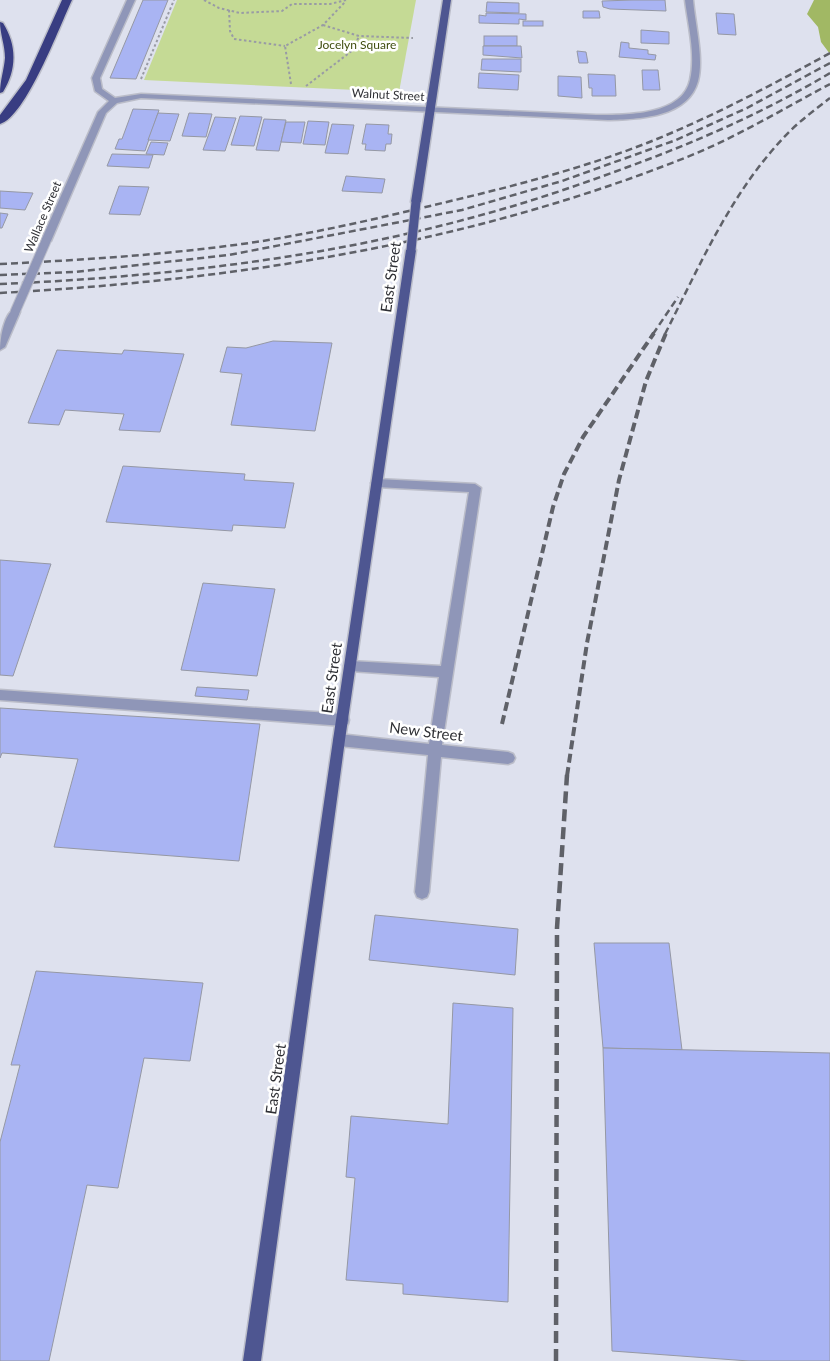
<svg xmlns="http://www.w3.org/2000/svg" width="830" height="1361" font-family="Lato,sans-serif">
  <rect width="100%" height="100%" fill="#dee1ee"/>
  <path fill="#c5da95" d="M177 0H416L399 92 144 80Z"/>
  <path fill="#a1b864" d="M814 0H830V54L821 42 818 27 807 14Z"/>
  <g fill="#a9b4f3" stroke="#9598a4">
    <path d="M143 0H168L136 79 110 78Z"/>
    <path d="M633 0H665L666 11 610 9 603 7 602 1Z"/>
    <path d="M487 2 519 3V13L486 12Z"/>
    <path d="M583 11H599L600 18H583Z"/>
    <path d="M486 13 526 14V20L519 19V24L479 23V15L486 16Z"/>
    <path d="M716 13 734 14 736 35 718 34Z"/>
    <rect x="523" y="21" width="20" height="5"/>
    <path d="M641 30 669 32V44L641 43Z"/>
    <rect x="484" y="36" width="33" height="10"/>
    <path d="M621 42 629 43V48L648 50V54L656 55 655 60 619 57Z"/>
    <path d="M483 46H521L522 58 483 55Z"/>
    <path d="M577 51 586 52 588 63H579Z"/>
    <path d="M482 59H521V72L481 70Z"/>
    <path d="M642 70H658L660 90H643Z"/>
    <path d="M479 73 519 75 518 90 478 88Z"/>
    <path d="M588 74 615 75 616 96H592V88H589Z"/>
    <path d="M558 76 581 77 582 98 558 96Z"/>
    <path d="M133 109 159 110 145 151 115 149 119 139H122Z"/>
    <path d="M158 113 179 114 170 141 148 140Z"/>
    <path d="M189 113 212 114 206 137 182 136Z"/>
    <path d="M240 116 262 117 254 146 231 145Z"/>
    <path d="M215 117 236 118 225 151 203 150Z"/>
    <path d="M264 119 286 120 279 151 256 150Z"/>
    <path d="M308 121 329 122 325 145 303 144Z"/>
    <path d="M286 122H305L301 143 281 142Z"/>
    <path d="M332 124 354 125 348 154 325 153Z"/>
    <path d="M366 124 389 125 388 134H392L391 144H386L385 151 365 150 366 144H362Z"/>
    <path d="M151 142 168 143 164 155 146 154Z"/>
    <path d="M112 154 153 155 149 168 107 166Z"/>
    <path d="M346 176 385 179 382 193 342 191Z"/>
    <path d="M119 186 149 187 140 215 109 214Z"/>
    <path d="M0 191 33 193 25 210 0 208Z"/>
    <path d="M0 213 8 214 2 228H0Z"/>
    <path d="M273 341 332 343 315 431 231 425 242 374 220 372 227 347 246 348Z"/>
    <path d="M57 350 122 354 124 350 184 354 160 432 119 430 124 414 65 410 59 425 28 423Z"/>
    <path d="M123 466 245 474 244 480 294 483 285 528 233 525 232 531 106 522Z"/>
    <path d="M0 560 51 564 13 676 0 675Z"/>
    <path d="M203 583 275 589 257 676 181 670Z"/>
    <path d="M197 687 249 690 247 700 195 696Z"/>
    <path d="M0 708 260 724 239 861 54 847 78 759 2 753 0 758Z"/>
    <path d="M375 915 518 929 515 975 369 960Z"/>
    <path d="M594 943H669L682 1050 603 1048Z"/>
    <path d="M36 971 203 983 190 1061 144 1058 118 1188 87 1185 49 1361H0V1142L20 1065H11Z"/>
    <path d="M453 1003 513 1008 508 1302 403 1294V1284L346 1280 355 1178 346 1177 351 1116 448 1124Z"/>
    <path d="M603 1048 830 1053V1361H749L612 1351Z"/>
  </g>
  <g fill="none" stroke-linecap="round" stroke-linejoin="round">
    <defs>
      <g id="minor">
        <path d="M127 0H135L100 78 102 89 115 98 141 94 596 115C625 115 682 116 690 80 696 55 688 25 685 0H693C695 24 704 58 698 81 688 118 638 119 608 120L141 98 117 103 106 113 51 241 46 244 43 243 41 241 98 112 109 101 95 91 92 78Z"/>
        <path d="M15 309 20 312 5 347 0 350C0 339 4 313 15 309Z"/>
        <path d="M377 479 475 484 481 488 442 745 508 752 513 754 515 758 513 762 508 764 441 757 429 892 427 897 422 899 417 897 415 892 428 755 339 746 334 744 333 740 334 736 339 734 429 744 439 677 350 671 346 670 344 666 346 662 350 661 441 666 469 492 377 487 371 483Z"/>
        <path d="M0 690 343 714 348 716 349 720 348 724 343 726 0 700Z"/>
      </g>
      <g id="major">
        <path d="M443 0H451L421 202 416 205 411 202Z"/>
        <path d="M411 247 416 250 345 740 261 1361H243L333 740 406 250Z"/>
      </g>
      <g id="highway">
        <path d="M62 0H72C60 25 26 117 0 124V115L26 80Z"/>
        <path d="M0 22 3 23C17 45 17 70 3 92L0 93C0 81 4 70 5 58 5 45 0 34 0 22Z"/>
      </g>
    </defs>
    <use href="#minor" stroke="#bbbdc9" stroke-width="3"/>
    <use href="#major" stroke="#bbbdc9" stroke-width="3"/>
    <use href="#highway" stroke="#bbbdc9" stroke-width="3"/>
    <g stroke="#999ba5" stroke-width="2" stroke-dasharray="2.5 2.5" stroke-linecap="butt">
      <path d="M204 0 219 8 240 13 282 11 292 4H330L346 0"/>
      <path d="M229 10 230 31 234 39 285 46"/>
      <path d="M323 25 359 36 413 38"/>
      <path d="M141 79 174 0"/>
      <path d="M291 84 285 46 323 25 346 1"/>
      <path d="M306 86 353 50 359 36"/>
    </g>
    <use href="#minor" fill="#8f96b8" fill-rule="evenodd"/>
    <use href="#major" fill="#4e5691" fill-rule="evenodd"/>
    <use href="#highway" fill="#383d82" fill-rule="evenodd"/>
    <g stroke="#5f6168" stroke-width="2.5" stroke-dasharray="7 4" stroke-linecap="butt">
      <path d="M0 264C81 260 162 255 242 244 307 235 371 220 434 205 506 188 578 170 647 143 710 118 770 86 830 53"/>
      <path d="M0 275 75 272 229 255 462 210 562 181 676 140 747 108 830 63"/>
      <path d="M0 284C162 277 329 258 485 214 533 201 579 185 625 168 696 142 765 112 830 73"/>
      <path d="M0 293C235 280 467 245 687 157 737 137 783 109 830 84"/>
      <path d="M653 334 678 297"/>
      <path d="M665 334C701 263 732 190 789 132 801 120 816 109 830 98"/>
    </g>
    <g stroke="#5f6168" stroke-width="4" stroke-dasharray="9 4.5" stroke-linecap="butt">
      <path d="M502 724 553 507 564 474 583 437 654 333"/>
      <path d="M567 776 587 643 619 480 646 381 666 333"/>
    </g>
    <path stroke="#5f6168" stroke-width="4.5" stroke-dasharray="12 6" stroke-linecap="butt" d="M556 1361 557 928 567 775"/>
    <defs>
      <path id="minor-bridge" d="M15 312 46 241"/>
      <path id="major-bridge" d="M411 250 416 202"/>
    </defs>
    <use href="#minor-bridge" stroke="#bbbdc9" stroke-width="11" stroke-linecap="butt"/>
    <use href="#major-bridge" stroke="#bbbdc9" stroke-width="11" stroke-linecap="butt"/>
    <use href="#minor-bridge" stroke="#8f96b8" stroke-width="9"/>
    <use href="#major-bridge" stroke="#4e5691" stroke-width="9"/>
  </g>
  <g text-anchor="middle" stroke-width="5" stroke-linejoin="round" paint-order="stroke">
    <g font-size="12" fill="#3f4d0f" stroke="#fff">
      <text x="357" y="49">Jocelyn Square</text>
    </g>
    <g font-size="12" fill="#2e2f34" stroke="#fff">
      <text transform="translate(388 95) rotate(3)" y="4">Walnut Street</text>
      <text transform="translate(43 217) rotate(-67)" y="4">Wallace Street</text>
    </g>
    <g font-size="15" fill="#2e2f34" stroke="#fff">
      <text transform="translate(391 277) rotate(-82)" y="5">East Street</text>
      <text transform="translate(332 678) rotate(-82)" y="5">East Street</text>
      <text transform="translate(426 732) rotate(7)" y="5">New Street</text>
      <text transform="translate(276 1079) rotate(-82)" y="5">East Street</text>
    </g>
  </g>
</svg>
